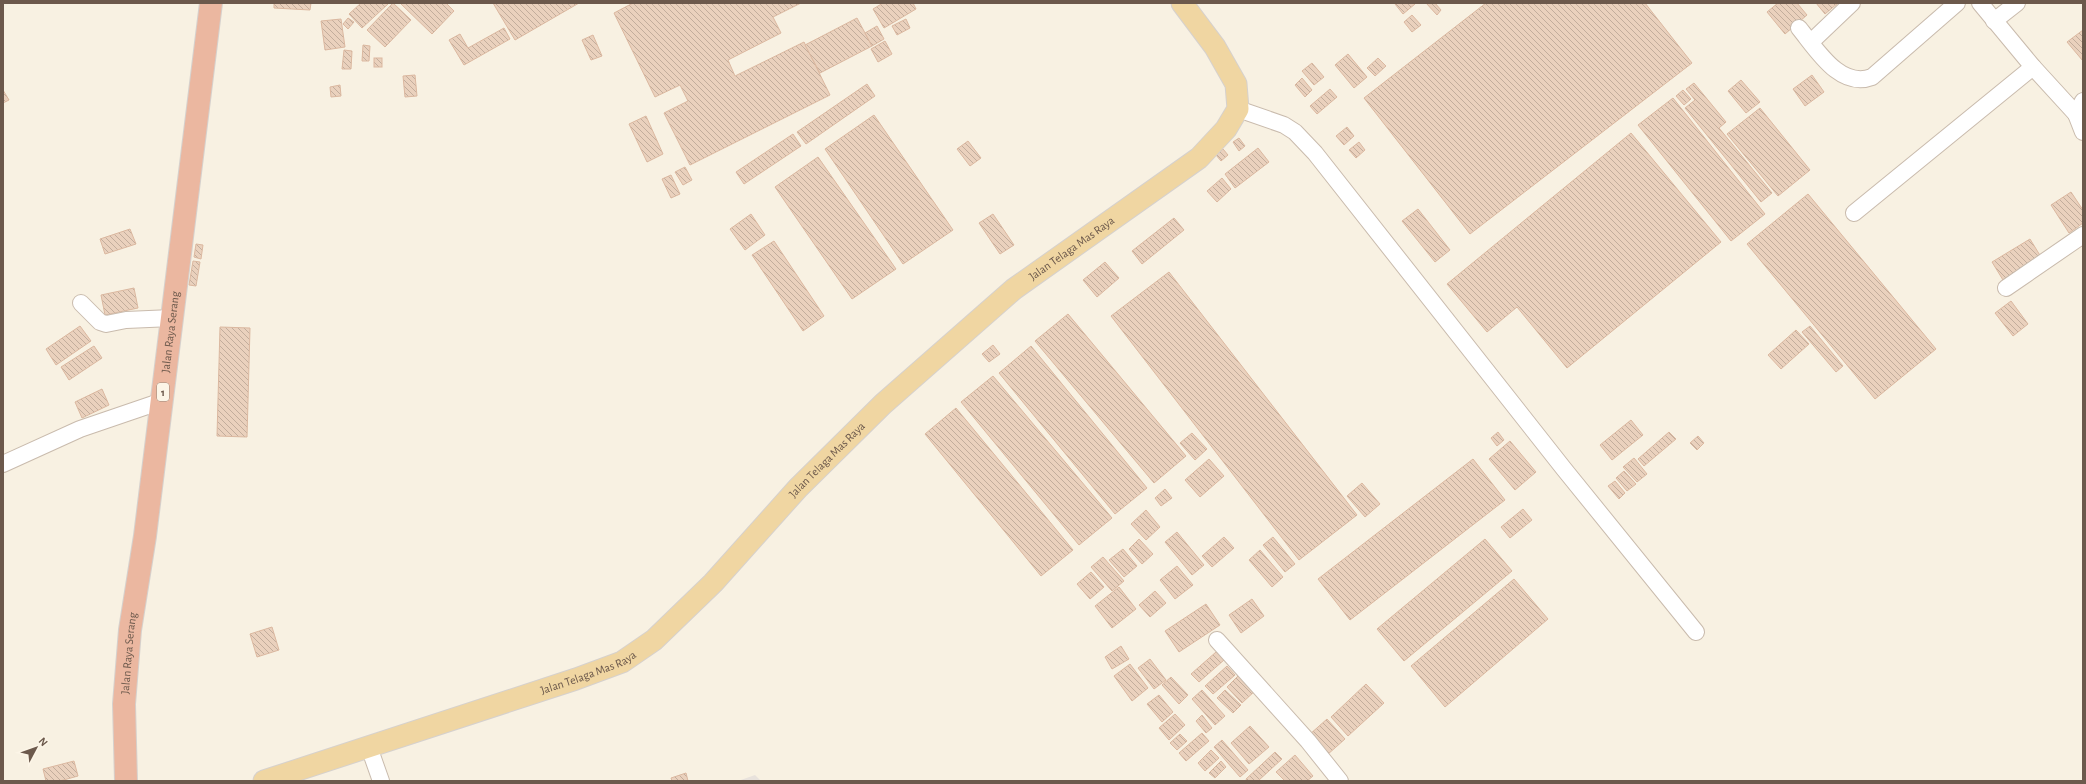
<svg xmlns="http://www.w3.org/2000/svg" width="2086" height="784" font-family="'Alegreya Sans',sans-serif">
  <defs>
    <pattern id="building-back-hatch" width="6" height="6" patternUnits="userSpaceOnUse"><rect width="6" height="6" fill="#ead1bd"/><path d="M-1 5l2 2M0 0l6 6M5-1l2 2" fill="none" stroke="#c2ad9c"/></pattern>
  </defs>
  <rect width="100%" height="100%" fill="#f8f1e2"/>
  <path fill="#e8e2dc" d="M755 775 761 781H738Z"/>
  <g fill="url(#building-back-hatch)" stroke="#dbb8a0">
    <path d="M274 3H311L310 10 274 8Z"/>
    <path d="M361 3H388V4L362 28 349 14Z"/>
    <path d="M393 3 411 20 385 47 367 30Z"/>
    <path d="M400 3H446L454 11 432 34Z"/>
    <path d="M493 3H579L515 40Z"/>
    <path d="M633 3H801L773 17 781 33 728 60 735 76 804 42 830 95 690 165 664 113 688 101 680 85 655 97 614 13Z"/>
    <path d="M883 3H913L916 9 884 28 873 9Z"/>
    <path d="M1397 3H1414L1415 4 1403 14 1395 4Z"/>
    <path d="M1426 3H1435L1441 10 1437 15Z"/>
    <path d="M1486 3H1645L1692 63 1470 234 1364 98Z"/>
    <path d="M1778 3H1797L1807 15 1785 34 1767 12Z"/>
    <path d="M1816 3H1838L1825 14Z"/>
    <path d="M1412 15 1421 25 1412 32 1404 22Z"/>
    <path d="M348 18 354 22 348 29 343 24Z"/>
    <path d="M857 18 872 46 820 73 805 45Z"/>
    <path d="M341 19 345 47 325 50 321 21Z"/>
    <path d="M906 19 910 28 897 35 892 26Z"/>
    <path d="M877 26 884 39 872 46 865 33Z"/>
    <path d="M504 28 510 39 464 65 449 40 460 34 468 48Z"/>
    <path d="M2083 30V61L2067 42Z"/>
    <path d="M593 35 602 56 591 60 582 40Z"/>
    <path d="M885 41 892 54 878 62 871 49Z"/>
    <path d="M363 45 370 46 369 61H362Z"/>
    <path d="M344 50 352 51 351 69H342Z"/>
    <path d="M1348 54 1367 77 1354 88 1335 65Z"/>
    <rect x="374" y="58" width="8" height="9"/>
    <path d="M1378 58 1386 66 1375 76 1367 68Z"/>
    <path d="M1312 63 1324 77 1314 85 1302 71Z"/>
    <path d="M415 75 417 96 405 97 403 76Z"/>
    <path d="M1812 75 1824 92 1805 106 1793 89Z"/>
    <path d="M1302 78 1312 90 1305 97 1295 85Z"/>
    <path d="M1741 80 1760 102 1746 113 1728 91Z"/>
    <path d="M1694 83 1726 122 1719 128 1772 193 1761 202 1685 108 1695 100 1686 89Z"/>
    <path d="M867 84 875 96 806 144 797 132Z"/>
    <path d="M340 85 341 96 331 97 330 87Z"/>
    <path d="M1330 89 1337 97 1317 114 1310 106Z"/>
    <path d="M3 90 9 100 3 103Z"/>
    <path d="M1683 90 1691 99 1684 105 1676 96Z"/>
    <path d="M1673 98 1765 214 1731 241 1638 125Z"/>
    <path d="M1760 108 1810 170 1778 196 1727 134Z"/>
    <path d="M874 115 953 230 903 264 825 149Z"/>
    <path d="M646 116 663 154 647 162 629 124Z"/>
    <path d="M1347 127 1354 136 1344 145 1336 136Z"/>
    <path d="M1631 133 1721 242 1567 368 1517 307 1487 332 1447 284Z"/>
    <path d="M793 134 801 146 744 184 736 172Z"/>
    <path d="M1239 138 1245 146 1239 151 1233 142Z"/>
    <path d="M968 141 981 158 970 166 957 149Z"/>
    <path d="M1359 142 1365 150 1356 158 1349 150Z"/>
    <path d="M1258 148 1269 162 1235 188 1225 174Z"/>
    <path d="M1223 149 1228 155 1221 161 1216 155Z"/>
    <path d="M818 157 896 269 852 299 775 187Z"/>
    <path d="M685 167 692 180 683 185 675 172Z"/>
    <path d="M671 175 680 194 671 198 662 179Z"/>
    <path d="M1222 178 1231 189 1217 202 1207 191Z"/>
    <path d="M2071 192 2083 210V223L2069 233 2051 205Z"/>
    <path d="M1808 194 1936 349 1875 399 1747 244Z"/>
    <path d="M1418 209 1450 250 1435 262 1402 221Z"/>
    <path d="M751 214 765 235 745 250 730 229Z"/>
    <path d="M993 214 1014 245 1000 254 979 223Z"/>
    <path d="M1174 218 1184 230 1142 264 1132 251Z"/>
    <path d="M130 229 136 244 105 254 100 239Z"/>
    <path d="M2030 239 2041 257 2003 280 1992 262Z"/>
    <path d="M774 241 824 316 803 331 752 255Z"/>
    <path d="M196 244 203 245 201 259 194 257Z"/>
    <path d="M193 261 200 262 196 286 189 285Z"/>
    <path d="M1105 262 1119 278 1097 297 1083 280Z"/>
    <path d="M1169 272 1357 515 1299 560 1111 316Z"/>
    <path d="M134 288 138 308 105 315 101 295Z"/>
    <path d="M2011 301 2028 324 2013 336 1995 313Z"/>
    <path d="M1068 314 1186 456 1154 483 1035 341Z"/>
    <path d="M80 326 91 341 56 365 46 349Z"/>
    <path d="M1810 326 1843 366 1836 372 1802 332Z"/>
    <path d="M220 327 250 328 247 437 217 436Z"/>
    <path d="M1796 330 1809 344 1781 369 1768 355Z"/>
    <path d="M993 345 1000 354 989 362 982 354Z"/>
    <path d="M94 346 102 358 69 380 61 367Z"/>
    <path d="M1031 346 1147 488 1115 514 999 373Z"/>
    <path d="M993 376 1112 518 1079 545 961 402Z"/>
    <path d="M102 389 109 405 82 418 75 402Z"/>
    <path d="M956 408 1073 550 1041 576 925 434Z"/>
    <path d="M1631 420 1643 435 1612 460 1600 445Z"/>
    <path d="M1498 432 1504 440 1497 446 1491 438Z"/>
    <path d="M1669 432 1676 439 1644 466 1638 459Z"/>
    <path d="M1192 433 1207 449 1195 460 1180 443Z"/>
    <path d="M1698 436 1704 443 1697 450 1690 443Z"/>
    <path d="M1510 441 1536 472 1515 490 1489 459Z"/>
    <path d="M1634 458 1647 474 1637 482 1623 467Z"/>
    <path d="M1209 459 1224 476 1200 497 1185 480Z"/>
    <path d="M1473 459 1505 500 1350 620 1318 579Z"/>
    <path d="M1624 471 1636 484 1627 491 1616 478Z"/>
    <path d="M1615 481 1625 493 1619 499 1608 486Z"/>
    <path d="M1362 483 1380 504 1365 517 1347 496Z"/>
    <path d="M1165 489 1172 498 1161 506 1155 498Z"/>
    <path d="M1523 509 1532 520 1510 538 1501 527Z"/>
    <path d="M1146 510 1160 527 1146 540 1131 524Z"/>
    <path d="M1177 532 1204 565 1192 575 1165 542Z"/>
    <path d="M1224 537 1234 548 1212 567 1202 556Z"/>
    <path d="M1273 537 1295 564 1285 572 1263 545Z"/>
    <path d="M1139 539 1153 554 1142 564 1129 549Z"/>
    <path d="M1485 539 1512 571 1404 661 1377 629Z"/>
    <path d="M1123 549 1137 566 1124 577 1109 560Z"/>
    <path d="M1260 550 1283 577 1272 587 1249 560Z"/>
    <path d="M1103 557 1124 581 1112 591 1091 567Z"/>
    <path d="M1177 566 1193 585 1175 599 1160 580Z"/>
    <path d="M1091 572 1104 587 1090 599 1077 584Z"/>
    <path d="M1514 579 1548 619 1445 707 1411 666Z"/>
    <path d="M1119 587 1136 609 1112 628 1095 606Z"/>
    <path d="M1155 591 1166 603 1150 617 1139 605Z"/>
    <path d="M1252 599 1264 616 1241 633 1229 615Z"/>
    <path d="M1206 604 1220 625 1179 652 1165 631Z"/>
    <path d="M272 627 279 650 257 657 250 634Z"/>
    <path d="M1121 646 1129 659 1112 669 1105 657Z"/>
    <path d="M1216 652 1224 660 1199 682 1191 674Z"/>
    <path d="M1150 659 1166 680 1154 689 1138 668Z"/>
    <path d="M1130 664 1148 688 1132 701 1114 676Z"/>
    <path d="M1227 666 1235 675 1213 694 1205 686Z"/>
    <path d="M1241 673 1257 689 1242 703 1227 687Z"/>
    <path d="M1171 677 1188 695 1179 704 1162 685Z"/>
    <path d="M1366 684 1384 703 1348 736 1331 717Z"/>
    <path d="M1202 690 1225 716 1215 725 1192 699Z"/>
    <path d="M1225 690 1241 705 1233 713 1217 698Z"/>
    <path d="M1159 695 1173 712 1162 722 1147 704Z"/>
    <path d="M1175 714 1185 725 1169 740 1159 728Z"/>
    <path d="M1202 715 1212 728 1206 733 1196 721Z"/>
    <path d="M1327 719 1345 739 1327 755 1309 735Z"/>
    <path d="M1250 726 1269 747 1249 764 1231 743Z"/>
    <path d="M1202 733 1209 741 1186 761 1179 753Z"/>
    <path d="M1180 734 1187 741 1177 750 1170 743Z"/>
    <path d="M1222 740 1248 770 1240 777 1214 747Z"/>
    <path d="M1211 750 1219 758 1205 771 1198 763Z"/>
    <path d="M1275 752 1282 759 1258 781H1247L1246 779Z"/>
    <path d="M1295 755 1313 776 1307 781H1285L1276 772Z"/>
    <path d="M74 761 78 776 60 781H46L43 769Z"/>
    <path d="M1221 761 1226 767 1215 778 1209 773Z"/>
    <path d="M686 773 688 781H672L671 778Z"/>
  </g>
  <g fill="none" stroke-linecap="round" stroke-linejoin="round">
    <defs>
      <g id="minor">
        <path d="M1980 3 2033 67 2076 114"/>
        <path d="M1994 21 2017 3"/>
        <path d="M1799 28C1817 50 1840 89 1872 77L1957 3"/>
        <path d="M1811 42 1852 3"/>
        <path d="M2083 101 2076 114 2083 132"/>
        <path d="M1238 109 1284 125 1295 132 1315 153 1564 469 1696 632"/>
        <path d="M1854 213 2033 67"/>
        <path d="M2006 288 2083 235"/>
        <path d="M81 303 100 322 106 324 126 320 172 318"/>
        <path d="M3 464 80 429 162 401"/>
        <path d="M1217 640 1308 741 1340 781"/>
        <path d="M369 747 381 781"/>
      </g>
      <g id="major">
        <path id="s1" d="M264 781 576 679 622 662 654 640 713 583 798 488 883 404 1014 289 1199 158 1226 129 1238 109 1236 84 1215 47 1182 3"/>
      </g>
      <g id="highway">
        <path id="s2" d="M126 781 124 704 130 630 145 536 211 3"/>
      </g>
    </defs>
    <use href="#minor" stroke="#c9bbad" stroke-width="18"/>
    <use href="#major" stroke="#d6d1cd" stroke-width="23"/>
    <use href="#highway" stroke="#d6d1cd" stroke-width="24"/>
    <use href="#minor" stroke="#fff" stroke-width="16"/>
    <use href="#major" stroke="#f0d6a2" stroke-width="21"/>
    <use href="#highway" stroke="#ebb7a0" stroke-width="22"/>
  </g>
  <g text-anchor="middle" stroke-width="3" stroke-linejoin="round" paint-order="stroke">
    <rect fill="#fcf5e7" stroke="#97887a" stroke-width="1" x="157" y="383" width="12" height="18" rx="3"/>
    <g font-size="11" font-weight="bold" fill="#6c594c">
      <text x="163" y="396">1</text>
    </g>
    <g font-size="12" fill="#6c594c" stroke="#fcf5e7">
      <text dy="4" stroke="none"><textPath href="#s1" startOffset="990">Jalan Telaga Mas Raya</textPath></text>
      <text dy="4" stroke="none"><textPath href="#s2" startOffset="452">Jalan Raya Serang</textPath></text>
      <text dy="4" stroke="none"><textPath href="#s1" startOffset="666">Jalan Telaga Mas Raya</textPath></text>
      <text dy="4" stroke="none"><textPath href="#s2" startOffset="128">Jalan Raya Serang</textPath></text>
      <text dy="4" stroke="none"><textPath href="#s1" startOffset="342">Jalan Telaga Mas Raya</textPath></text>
    </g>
  </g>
  <rect width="2086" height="784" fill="none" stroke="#6c594c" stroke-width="8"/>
  <g transform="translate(36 748) rotate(49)" stroke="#fcf5e7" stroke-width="3" paint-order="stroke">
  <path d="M0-3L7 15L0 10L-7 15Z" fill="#6c594c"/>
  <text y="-6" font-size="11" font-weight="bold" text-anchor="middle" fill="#6c594c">N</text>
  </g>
</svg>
